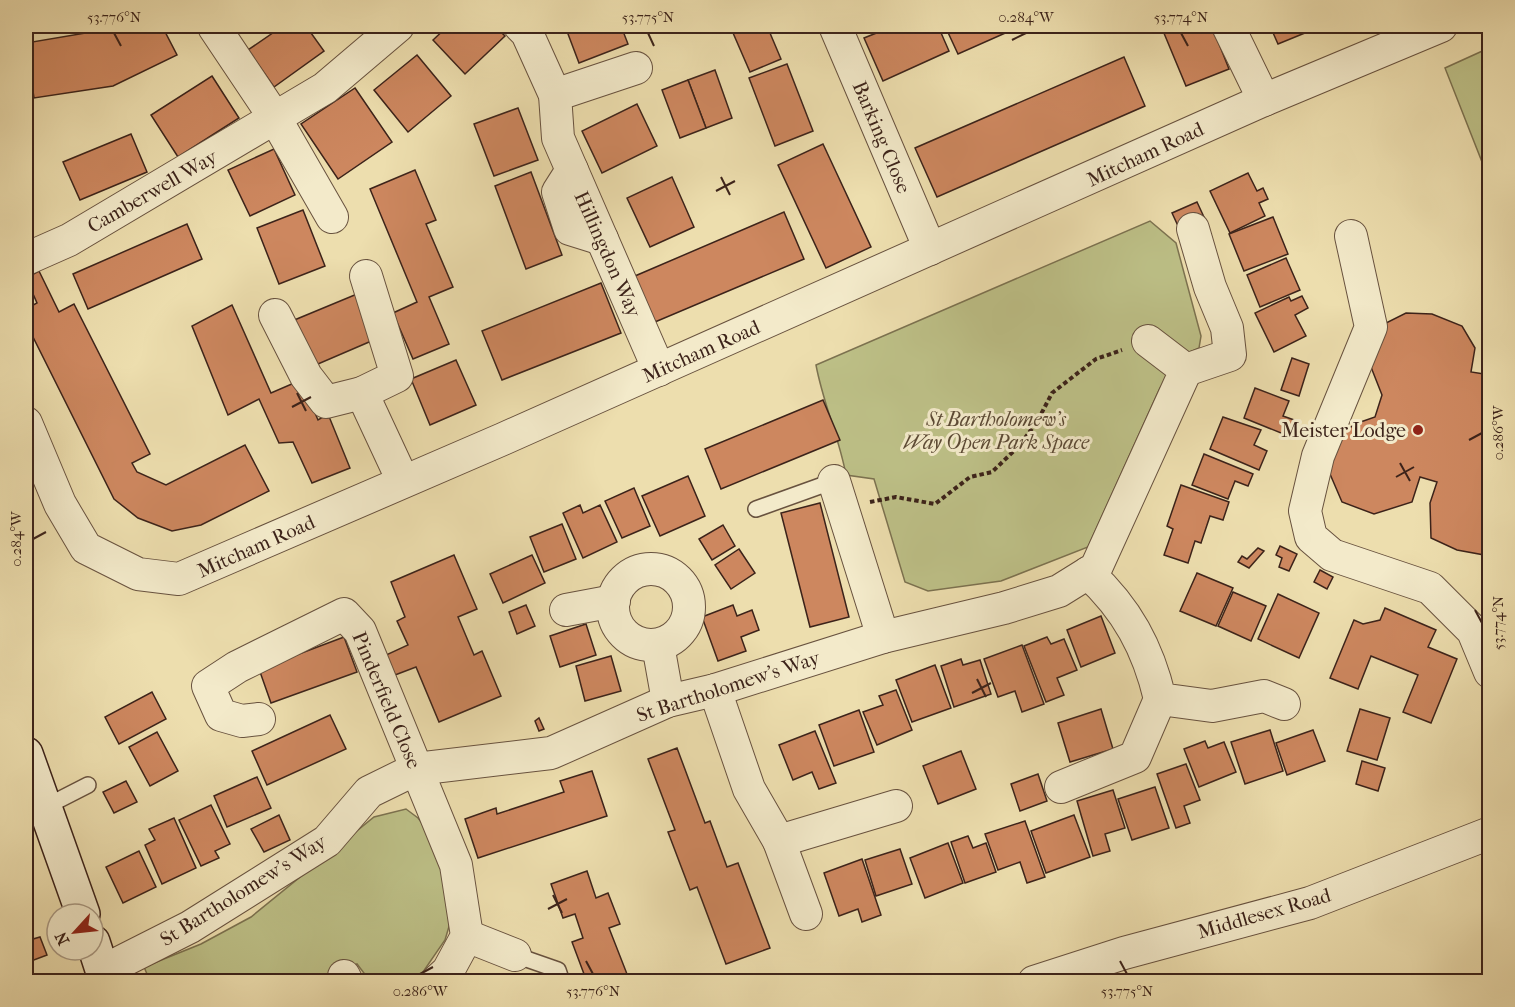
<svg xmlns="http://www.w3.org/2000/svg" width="1515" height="1007" font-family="'IM FELL French Canon',serif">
  <rect width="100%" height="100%" fill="#eddeae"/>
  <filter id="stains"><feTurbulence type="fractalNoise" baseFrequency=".00333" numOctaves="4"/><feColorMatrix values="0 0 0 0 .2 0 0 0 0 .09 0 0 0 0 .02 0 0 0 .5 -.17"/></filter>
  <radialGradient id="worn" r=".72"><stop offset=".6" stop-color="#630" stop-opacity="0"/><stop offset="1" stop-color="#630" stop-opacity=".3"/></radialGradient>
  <g fill="#bdc087" stroke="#7c7250" stroke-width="1.5">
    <path d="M1489 48 1490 171 1486 172 1445 68Z"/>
    <path d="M1150 221 1176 243 1201 336 1199 348 1187 353 1160 388 1088 547 1001 581 928 591 905 582 874 479 846 475C839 437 823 403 816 365Z"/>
    <path d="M406 809 418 818 433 837 453 913 445 940 423 972 411 981H370L357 964 324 975V981H150L144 967 201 944 251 917 374 817Z"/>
  </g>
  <g fill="#cd875f" stroke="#3c231a" stroke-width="1.5">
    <path d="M127 26H162L177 55 113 86 34 98 26 43Z"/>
    <path d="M283 26H306L324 51 274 87 248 50Z"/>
    <path d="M341 26H357L347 33Z"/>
    <path d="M448 26H495L505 36 465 74 433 40Z"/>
    <path d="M565 26H621L628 44 579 63Z"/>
    <path d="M730 26H767L781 59 750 72Z"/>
    <path d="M894 26H938L949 51 883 81 864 38Z"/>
    <path d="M945 26H1021L958 54Z"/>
    <path d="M1161 26H1212L1229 69 1186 86Z"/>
    <path d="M1270 26H1322L1278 44Z"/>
    <path d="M417 55 451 96 408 132 374 90Z"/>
    <path d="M1124 57 1145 106 937 197 915 148Z"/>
    <path d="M787 64 813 131 775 146 749 78Z"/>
    <path d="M715 70 732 118 706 128 688 80Z"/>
    <path d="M212 76 239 118 178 157 151 115Z"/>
    <path d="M688 80 706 128 680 138 662 90Z"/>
    <path d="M355 88 392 142 338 179 301 124Z"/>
    <path d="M637 104 657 146 602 173 582 131Z"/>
    <path d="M518 108 538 160 494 176 474 124Z"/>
    <path d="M131 134 147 172 80 200 63 162Z"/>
    <path d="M823 144 871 247 826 268 778 165Z"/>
    <path d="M274 149 295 195 250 216 228 170Z"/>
    <path d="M415 170 436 220 426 224 453 287 429 297 449 344 413 359 393 313 417 302 370 189Z"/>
    <path d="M531 172 562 255 526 269 495 186Z"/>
    <path d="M1248 173 1257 191 1263 188 1268 199 1259 203 1265 216 1230 233 1210 191Z"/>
    <path d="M672 177 694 227 650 247 627 198Z"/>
    <path d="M26 198 32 214 26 217Z"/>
    <path d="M1197 202 1204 217 1179 228 1172 213Z"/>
    <path d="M303 210 325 266 279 284 257 228Z"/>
    <path d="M784 212 804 259 655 322 635 276Z"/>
    <path d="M1273 217 1288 254 1244 271 1229 234Z"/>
    <path d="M187 224 202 259 88 309 73 274Z"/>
    <path d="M1286 258 1300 290 1260 307 1247 275Z"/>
    <path d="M39 271 59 312 74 304 150 454 132 463 137 472 166 485 245 445 269 491 201 525 172 531 138 518 114 499 26 323V309L37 303 26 278Z"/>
    <path d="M601 283 621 333 502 380 482 331Z"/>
    <path d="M357 294 376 339 311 367 292 321Z"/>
    <path d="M1302 296 1308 308 1295 315 1306 336 1274 352 1255 313 1289 297 1291 301Z"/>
    <path d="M232 305 271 393 301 380 318 420 328 414 350 468 312 483 293 442 279 443 259 399 228 415 192 326Z"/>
    <path d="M1406 313 1432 314 1462 326 1475 348 1471 372 1490 375V556L1457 550 1431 538 1430 503 1437 482 1420 477 1412 502 1374 514 1342 502 1327 467 1338 437 1355 424 1375 417 1382 395 1369 362 1380 326Z"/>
    <path d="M1292 358 1309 364 1299 396 1281 390Z"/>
    <path d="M456 360 476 405 430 425 411 379Z"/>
    <path d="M1255 388 1289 401 1283 416 1297 421 1291 437 1244 418Z"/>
    <path d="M823 400 840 440 721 489 705 449Z"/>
    <path d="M1223 417 1261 430 1254 445 1267 451 1259 470 1210 449Z"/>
    <path d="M1204 454 1253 474 1248 486 1235 481 1228 499 1192 485Z"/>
    <path d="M688 476 705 516 660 536 642 496Z"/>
    <path d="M1181 485 1229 502 1223 520 1210 516 1201 543 1195 541 1188 563 1164 555 1173 529 1167 526Z"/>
    <path d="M634 488 650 526 622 538 605 501Z"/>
    <path d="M820 503 849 617 810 627 781 513Z"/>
    <path d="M580 505 583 513 600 505 617 542 583 558 563 513Z"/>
    <path d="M562 524 576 559 544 572 530 537Z"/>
    <path d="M723 525 735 546 712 560 699 539Z"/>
    <path d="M1280 546 1297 554 1289 571 1279 567 1282 558 1276 555Z"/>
    <path d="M1258 548 1264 551 1249 568 1238 562 1242 556 1247 559Z"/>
    <path d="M739 549 755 573 731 589 715 565Z"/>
    <path d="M454 555 477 609 458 617 474 655 482 651 501 696 439 722 416 667 395 675 386 655 408 645 397 621 405 617 391 582Z"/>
    <path d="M532 555 545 583 503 603 490 574Z"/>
    <path d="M1320 570 1333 577 1327 589 1314 582Z"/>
    <path d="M1197 573 1233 588 1216 626 1180 611Z"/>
    <path d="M1233 592 1266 606 1251 641 1218 626Z"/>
    <path d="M1278 594 1319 613 1299 658 1258 639Z"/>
    <path d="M526 605 535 626 517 634 509 612Z"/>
    <path d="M733 605 737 616 752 610 759 630 741 637 746 651 718 661 702 617Z"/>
    <path d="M1385 608 1436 630 1428 647 1457 659 1431 723 1403 712 1418 675 1371 656 1358 689 1330 678 1354 620 1363 624 1380 620Z"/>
    <path d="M1101 616 1115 653 1081 667 1067 630Z"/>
    <path d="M586 624 596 655 560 667 550 636Z"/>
    <path d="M344 637 357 672 271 703 259 669Z"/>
    <path d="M1047 637 1051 644 1064 639 1077 670 1057 678 1064 695 1046 702 1024 646Z"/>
    <path d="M1022 645 1044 704 1022 712 1015 691 998 697 984 659Z"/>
    <path d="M611 656 621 691 585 701 576 666Z"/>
    <path d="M961 659 963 665 980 660 991 694 954 707 941 666Z"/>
    <path d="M935 665 951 708 912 722 896 680Z"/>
    <path d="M896 690 912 730 877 745 863 712 883 705 879 696Z"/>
    <path d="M152 692 166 719 119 744 105 717Z"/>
    <path d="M1101 709 1113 749 1070 762 1058 723Z"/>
    <path d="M1360 709 1390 718 1377 760 1347 751Z"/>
    <path d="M859 710 874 752 834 766 819 725Z"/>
    <path d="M330 715 346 749 267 785 252 751Z"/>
    <path d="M539 718 544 729 539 731 535 721Z"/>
    <path d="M1270 730 1283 771 1245 784 1231 742Z"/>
    <path d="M1313 730 1325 761 1287 775 1276 743Z"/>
    <path d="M815 731 836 783 819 789 812 772 793 780 779 745Z"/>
    <path d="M157 732 178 771 150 786 129 747Z"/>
    <path d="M1205 741 1208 748 1224 742 1236 772 1199 787 1184 749Z"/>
    <path d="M677 748 705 823 710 821 727 867 738 863 770 948 726 964 697 887 690 890 668 832 675 830 648 759Z"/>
    <path d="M961 751 976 789 938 804 923 766Z"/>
    <path d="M1362 761 1385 768 1378 791 1356 784Z"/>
    <path d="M1186 764 1200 800 1184 806 1190 823 1176 828 1157 774Z"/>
    <path d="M592 771 607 816 478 858 465 819 496 808 497 814 564 792 560 781Z"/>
    <path d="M1038 774 1047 801 1020 811 1011 784Z"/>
    <path d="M257 777 271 808 227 827 214 796Z"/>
    <path d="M126 781 137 802 114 813 103 792Z"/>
    <path d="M1155 787 1169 828 1132 840 1118 799Z"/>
    <path d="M1113 790 1125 828 1105 834 1110 851 1093 856 1077 801Z"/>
    <path d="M211 805 230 844 215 851 219 858 201 866 179 820Z"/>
    <path d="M279 815 290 840 264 852 251 829Z"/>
    <path d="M1074 815 1090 857 1046 873 1031 831Z"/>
    <path d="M174 818 196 868 162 884 145 845 155 840 149 829Z"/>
    <path d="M1025 821 1045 877 1027 883 1020 862 998 870 985 834Z"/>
    <path d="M968 836 973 848 986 843 996 872 965 883 951 842Z"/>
    <path d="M948 843 963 883 925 898 910 858Z"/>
    <path d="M900 849 912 884 876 896 865 860Z"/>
    <path d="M139 851 156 887 123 903 106 867Z"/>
    <path d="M862 859 881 915 862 922 858 909 839 916 824 873Z"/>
    <path d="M587 871 596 898 608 893 620 924 609 928 627 974 607 982H587L572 942 583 938 575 914 563 918 551 884Z"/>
    <path d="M26 919 33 939 40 937 47 955 26 963Z"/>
    <path d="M636 975 638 982H618Z"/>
  </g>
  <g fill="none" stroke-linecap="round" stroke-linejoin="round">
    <defs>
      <g id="service">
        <path d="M756 509 834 481"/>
        <path d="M45 807 88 785"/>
        <path d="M515 955 558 970 562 982"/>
      </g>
      <g id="minor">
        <path d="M520 26 527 33 555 95 558 138 659 370"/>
        <path d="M835 26 930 249"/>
        <path d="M1228 26 1264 100"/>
        <path d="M214 27 275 118 332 217"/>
        <path d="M555 95 636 68"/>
        <path d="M572 170 558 192 570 229 602 239"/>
        <path d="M1351 236 1371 327 1318 456 1305 511 1311 537 1332 555 1430 588 1473 631 1490 672"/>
        <path d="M26 259 69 240 325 88 398 26"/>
        <path d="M366 276 397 376 362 393 403 481"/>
        <path d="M275 315 306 376 326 402 362 393"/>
        <path d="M1186 370 1230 355 1227 328 1210 287 1193 229"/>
        <path d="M26 423 60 504 86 548 138 574 179 579 503 439 1264 100 1441 26"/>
        <path d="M834 481 883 637"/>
        <circle cx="651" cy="607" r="38"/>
        <path d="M1088 573C1127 609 1148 648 1160 699L1212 706 1264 696 1284 704"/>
        <path d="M566 610 614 601"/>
        <path d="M658 645 668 701"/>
        <path d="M715 690 749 789 779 841 896 806"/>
        <path d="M259 719 242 721 221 715 208 686 237 667 344 614 360 631 456 865 467 936 448 971 436 982"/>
        <path d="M1061 787 1135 757 1160 699"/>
        <path d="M779 841 806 914"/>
        <path d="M467 936 515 955"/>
        <path d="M103 971 190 927 327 841 369 792 416 769 551 753 668 701 715 690 883 637 1004 608 1059 591 1096 568 1186 370 1148 341"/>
        <path d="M344 976 347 982"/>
        <path d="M1034 982 1124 953 1310 903 1490 833"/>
      </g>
      <g id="secondary">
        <path d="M26 754 83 914"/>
        <path d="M93 942 106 982"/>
      </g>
    </defs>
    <use href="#service" stroke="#68523f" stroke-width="18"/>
    <use href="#minor" stroke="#68523f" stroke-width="34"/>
    <use href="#secondary" stroke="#3c231a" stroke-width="36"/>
    <g stroke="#3c231a" stroke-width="4" stroke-dasharray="4.5 3" stroke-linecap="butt">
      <path d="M26 29 32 26"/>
      <path d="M870 502 896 497 935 504 970 477 992 472 1018 447 1037 422 1052 393 1096 359 1122 350"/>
    </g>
    <use href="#service" stroke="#f3eaca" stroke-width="15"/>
    <use href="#minor" stroke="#f3eaca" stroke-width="32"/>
    <use href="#secondary" stroke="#f3eaca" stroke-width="33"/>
  </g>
  <path fill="none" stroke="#3c231a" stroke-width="2" d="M114 33 121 46M648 33 654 46M1181 33 1188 46M1012 40 1026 33M721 177 730 195M716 191 735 181M297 393 306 411M292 407 311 397M1469 440 1482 433M1400 463 1410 481M1396 477 1414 467M33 539 46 532M1475 610 1482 623M977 679 986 697M972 693 991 683M553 895 562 913M548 909 567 899M586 961 593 974M1120 961 1127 974M420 974 433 967"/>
  <circle fill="#8f2418" stroke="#f3eaca" stroke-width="2" cx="1418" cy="430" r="6"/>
  <g text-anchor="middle" stroke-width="6" stroke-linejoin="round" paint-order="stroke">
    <g font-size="20" fill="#3c231a" stroke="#f3eaca">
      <text transform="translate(882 137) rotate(67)" y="7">Barking Close</text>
      <text transform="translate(1145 154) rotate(-25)" y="7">Mitcham Road</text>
      <text transform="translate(152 191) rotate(-30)" y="7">Camberwell Way</text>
      <text transform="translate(608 254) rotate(66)" y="7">Hillingdon Way</text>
      <text transform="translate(701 351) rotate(-24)" y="7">Mitcham Road</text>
      <text transform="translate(256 546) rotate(-24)" y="7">Mitcham Road</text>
      <text transform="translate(728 686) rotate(-18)" y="7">St Bartholomew's Way</text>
      <text transform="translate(387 700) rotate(67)" y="7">Pinderfield Close</text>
      <text transform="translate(243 890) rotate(-32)" y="7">St Bartholomew's Way</text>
      <text transform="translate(1264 913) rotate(-16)" y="7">Middlesex Road</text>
    </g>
    <g font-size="20" font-style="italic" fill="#5c4a35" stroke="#f3eaca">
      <text x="996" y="426">St Bartholomew's<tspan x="996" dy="23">Way Open Park Space</tspan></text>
    </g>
    <g font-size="20" fill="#3c231a" stroke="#f3eaca" text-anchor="end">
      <text x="1406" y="437">Meister Lodge</text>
    </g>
  </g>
  <rect width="1515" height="1007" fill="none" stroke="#eddeae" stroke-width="66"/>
  <g transform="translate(75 932) rotate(243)"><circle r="28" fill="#f3eaca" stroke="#aa9a84" stroke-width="1.5"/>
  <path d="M0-4.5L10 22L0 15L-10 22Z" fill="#8f2418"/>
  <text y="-9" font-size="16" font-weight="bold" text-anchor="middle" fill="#3c231a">N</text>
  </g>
  <rect x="33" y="33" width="1449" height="941" fill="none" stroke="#3c231a" stroke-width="2"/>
  <g font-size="15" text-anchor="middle" fill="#3c231a">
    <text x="114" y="22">53.776°N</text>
    <text x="648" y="22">53.775°N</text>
    <text x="1026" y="22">0.284°W</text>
    <text x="1181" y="22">53.774°N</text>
    <text transform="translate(1498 433) rotate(-90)" y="5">0.286°W</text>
    <text transform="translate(16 539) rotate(-90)" y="5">0.284°W</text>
    <text transform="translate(1498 623) rotate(-90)" y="5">53.774°N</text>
    <text x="420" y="996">0.286°W</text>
    <text x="593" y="996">53.776°N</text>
    <text x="1127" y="996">53.775°N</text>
  </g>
  <rect width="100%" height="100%" filter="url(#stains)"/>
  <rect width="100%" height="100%" fill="url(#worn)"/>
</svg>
